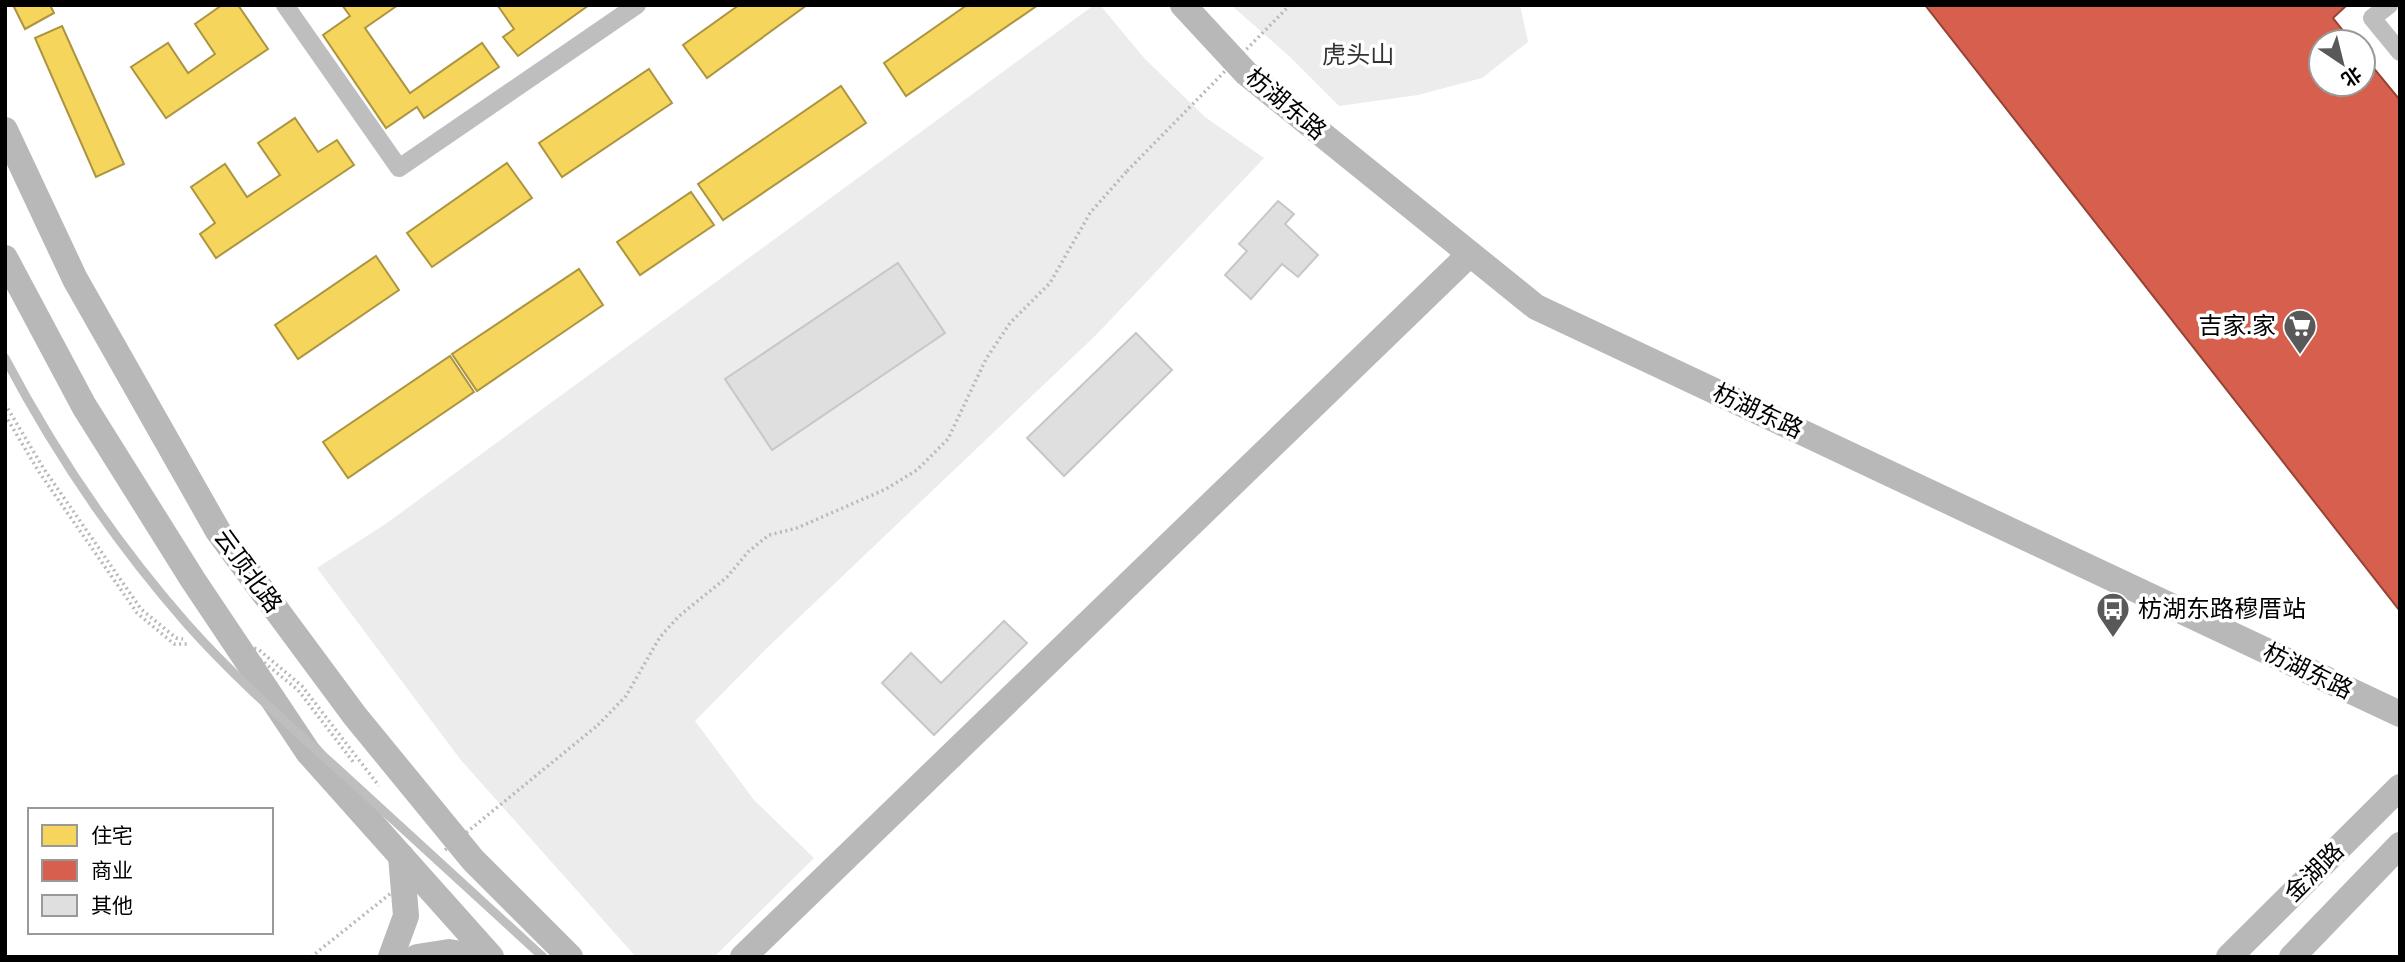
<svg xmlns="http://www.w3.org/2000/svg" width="2405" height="962" font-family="'Public Sans','Noto Sans SC',sans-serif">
  <rect width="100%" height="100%" fill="#fff"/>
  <g fill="#ececec">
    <path d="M1094 5H1100L1145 59 1205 117 1264 158 1097 334 768 647 695 721 754 800 814 858 714 957H636L460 759 317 568 387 523Z"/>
    <path d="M1231 5H1520L1528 42 1482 78 1418 95 1339 106 1289 56Z"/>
  </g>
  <g fill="#f6d55c" stroke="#ac9540" stroke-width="2">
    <path d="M13 5H50L54 13 25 29Z"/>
    <path d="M222 5H238L268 49 166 118 131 67 168 43 188 73 215 54 195 24Z"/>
    <path d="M342 5H398L365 28 410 93 482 43 499 67 424 118 417 107 386 128 323 35 350 16Z"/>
    <path d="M500 5 549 6 589 5 518 56 503 37 514 29 498 6Z"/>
    <path d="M739 5H807L707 78 683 45Z"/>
    <path d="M967 5H1038L906 96 884 63Z"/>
    <path d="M62 26 124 164 96 177 35 38Z"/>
    <path d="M649 69 672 103 562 177 539 143Z"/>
    <path d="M841 86 866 123 723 220 698 184Z"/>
    <path d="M295 118 318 152 337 140 354 165 216 258 200 234 215 223 191 187 225 164 247 197 280 175 258 143Z"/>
    <path d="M507 163 532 198 432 267 407 233Z"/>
    <path d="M691 192 714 225 640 275 617 242Z"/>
    <path d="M376 256 399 290 298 359 275 325Z"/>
    <path d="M579 269 603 305 477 391 452 354Z"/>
    <path d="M450 356 474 392 348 478 323 442Z"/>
  </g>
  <path fill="#d6604d" stroke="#964336" stroke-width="2" d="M1925 5H2347L2333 18 2352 42H2321V84H2363V55L2400 100V611Z"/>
  <g fill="#dfdfdf" stroke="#c7c7c7" stroke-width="2">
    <path d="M1278 201 1294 214 1285 224 1318 255 1298 277 1282 264 1251 299 1225 275 1247 251 1239 244Z"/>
    <path d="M898 263 945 333 772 450 725 379Z"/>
    <path d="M1136 333 1172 370 1064 476 1027 438Z"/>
    <path d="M1004 621 1027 643 934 735 882 683 911 653 941 683Z"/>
  </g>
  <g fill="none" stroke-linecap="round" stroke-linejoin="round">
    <path stroke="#b9b9b9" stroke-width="3.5" stroke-dasharray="2 3.5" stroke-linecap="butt" d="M598 725 626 696 660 637 678 617 727 577 749 551 769 535 797 528 886 489 917 470 948 439 986 359 1010 323 1050 283 1090 213 1127 171"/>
    <g stroke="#bebebe" stroke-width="18">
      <path d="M285 5 399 168 637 5"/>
      <path d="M2389 5 2372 18 2400 52"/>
    </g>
    <g stroke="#b8b8b8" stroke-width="26">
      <path d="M1183 5 1246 73 1536 307 2400 714"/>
      <path d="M5 130 75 279 218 531 355 716 473 860 570 957"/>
      <path d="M5 258 84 406 193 580 308 752 491 957"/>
      <path d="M391 957 406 916 401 856"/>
      <path d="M417 957 449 952 482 957"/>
      <path d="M743 957 1470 254"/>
      <path d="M2229 957 2400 787"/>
      <path d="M2292 957 2400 845"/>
    </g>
    <g stroke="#b9b9b9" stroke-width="3.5" stroke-dasharray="2 3.5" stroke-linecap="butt">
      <path d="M1127 171 1290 5"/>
      <path d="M5 404 44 469 141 609 176 638 183 639"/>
      <path d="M5 415 39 472 137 613 174 644H187"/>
      <path d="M222 642 258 649 302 686 379 786"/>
      <path d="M229 649 255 655 298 690 354 763"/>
      <path d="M445 850 598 725"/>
      <path d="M311 957 425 866"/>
    </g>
    <path stroke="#bebebe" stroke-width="9" d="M5 358C55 453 116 543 187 624 234 677 288 724 340 771 408 833 475 895 543 957"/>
  </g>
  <defs>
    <symbol id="supermarket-pin" viewBox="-11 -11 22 30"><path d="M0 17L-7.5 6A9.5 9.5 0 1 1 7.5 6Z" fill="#595959" stroke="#fff"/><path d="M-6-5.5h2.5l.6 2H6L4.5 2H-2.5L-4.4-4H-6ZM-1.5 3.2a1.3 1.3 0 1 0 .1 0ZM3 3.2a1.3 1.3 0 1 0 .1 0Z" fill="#fff"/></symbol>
    <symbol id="bus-pin" viewBox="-11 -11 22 30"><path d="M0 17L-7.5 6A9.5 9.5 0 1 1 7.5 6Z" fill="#595959" stroke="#fff"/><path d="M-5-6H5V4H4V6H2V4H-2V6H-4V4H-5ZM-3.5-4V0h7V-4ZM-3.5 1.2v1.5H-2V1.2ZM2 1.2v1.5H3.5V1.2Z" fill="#fff"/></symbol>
  </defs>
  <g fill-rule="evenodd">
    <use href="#supermarket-pin" x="2281" y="307" width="38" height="52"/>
    <use href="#bus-pin" x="2094" y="590" width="38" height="52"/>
  </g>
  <g text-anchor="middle" stroke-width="7" stroke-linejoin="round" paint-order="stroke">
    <g font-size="24" fill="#333" stroke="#fff">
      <text x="1358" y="63">虎头山</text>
    </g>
    <g font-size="24" fill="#000" stroke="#fff">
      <text transform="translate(1286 104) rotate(40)" y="8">枋湖东路</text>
      <text transform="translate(1758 411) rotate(25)" y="8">枋湖东路</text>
      <text transform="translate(248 571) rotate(54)" y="8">云顶北路</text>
      <text transform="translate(2308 671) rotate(26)" y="8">枋湖东路</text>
      <text transform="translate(2314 872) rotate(-45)" y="8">金湖路</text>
    </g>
    <g font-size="24" fill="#000" stroke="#fff" text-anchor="end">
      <text x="2276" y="334">吉家.家</text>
      <text x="2138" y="617" text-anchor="start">枋湖东路穆厝站</text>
    </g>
  </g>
  <rect width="2405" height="962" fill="none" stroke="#000000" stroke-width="14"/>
  <rect x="28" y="808" width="245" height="126" fill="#ffffff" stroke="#999999" stroke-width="2"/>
  <rect x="42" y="825" width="35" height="21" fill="#f6d55c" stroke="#999999" stroke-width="2"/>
  <text x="91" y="843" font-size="21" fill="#000000">住宅</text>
  <rect x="42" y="860" width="35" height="21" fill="#d6604d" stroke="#999999" stroke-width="2"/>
  <text x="91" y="878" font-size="21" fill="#000000">商业</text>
  <rect x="42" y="895" width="35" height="21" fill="#dfdfdf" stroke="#999999" stroke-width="2"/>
  <text x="91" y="913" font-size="21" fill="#000000">其他</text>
  <g transform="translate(2342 63) rotate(145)"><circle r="33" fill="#ffffff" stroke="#999999" stroke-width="2"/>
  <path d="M0-5L12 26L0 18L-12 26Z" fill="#595959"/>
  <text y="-10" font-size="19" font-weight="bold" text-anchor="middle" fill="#000000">北</text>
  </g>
</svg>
